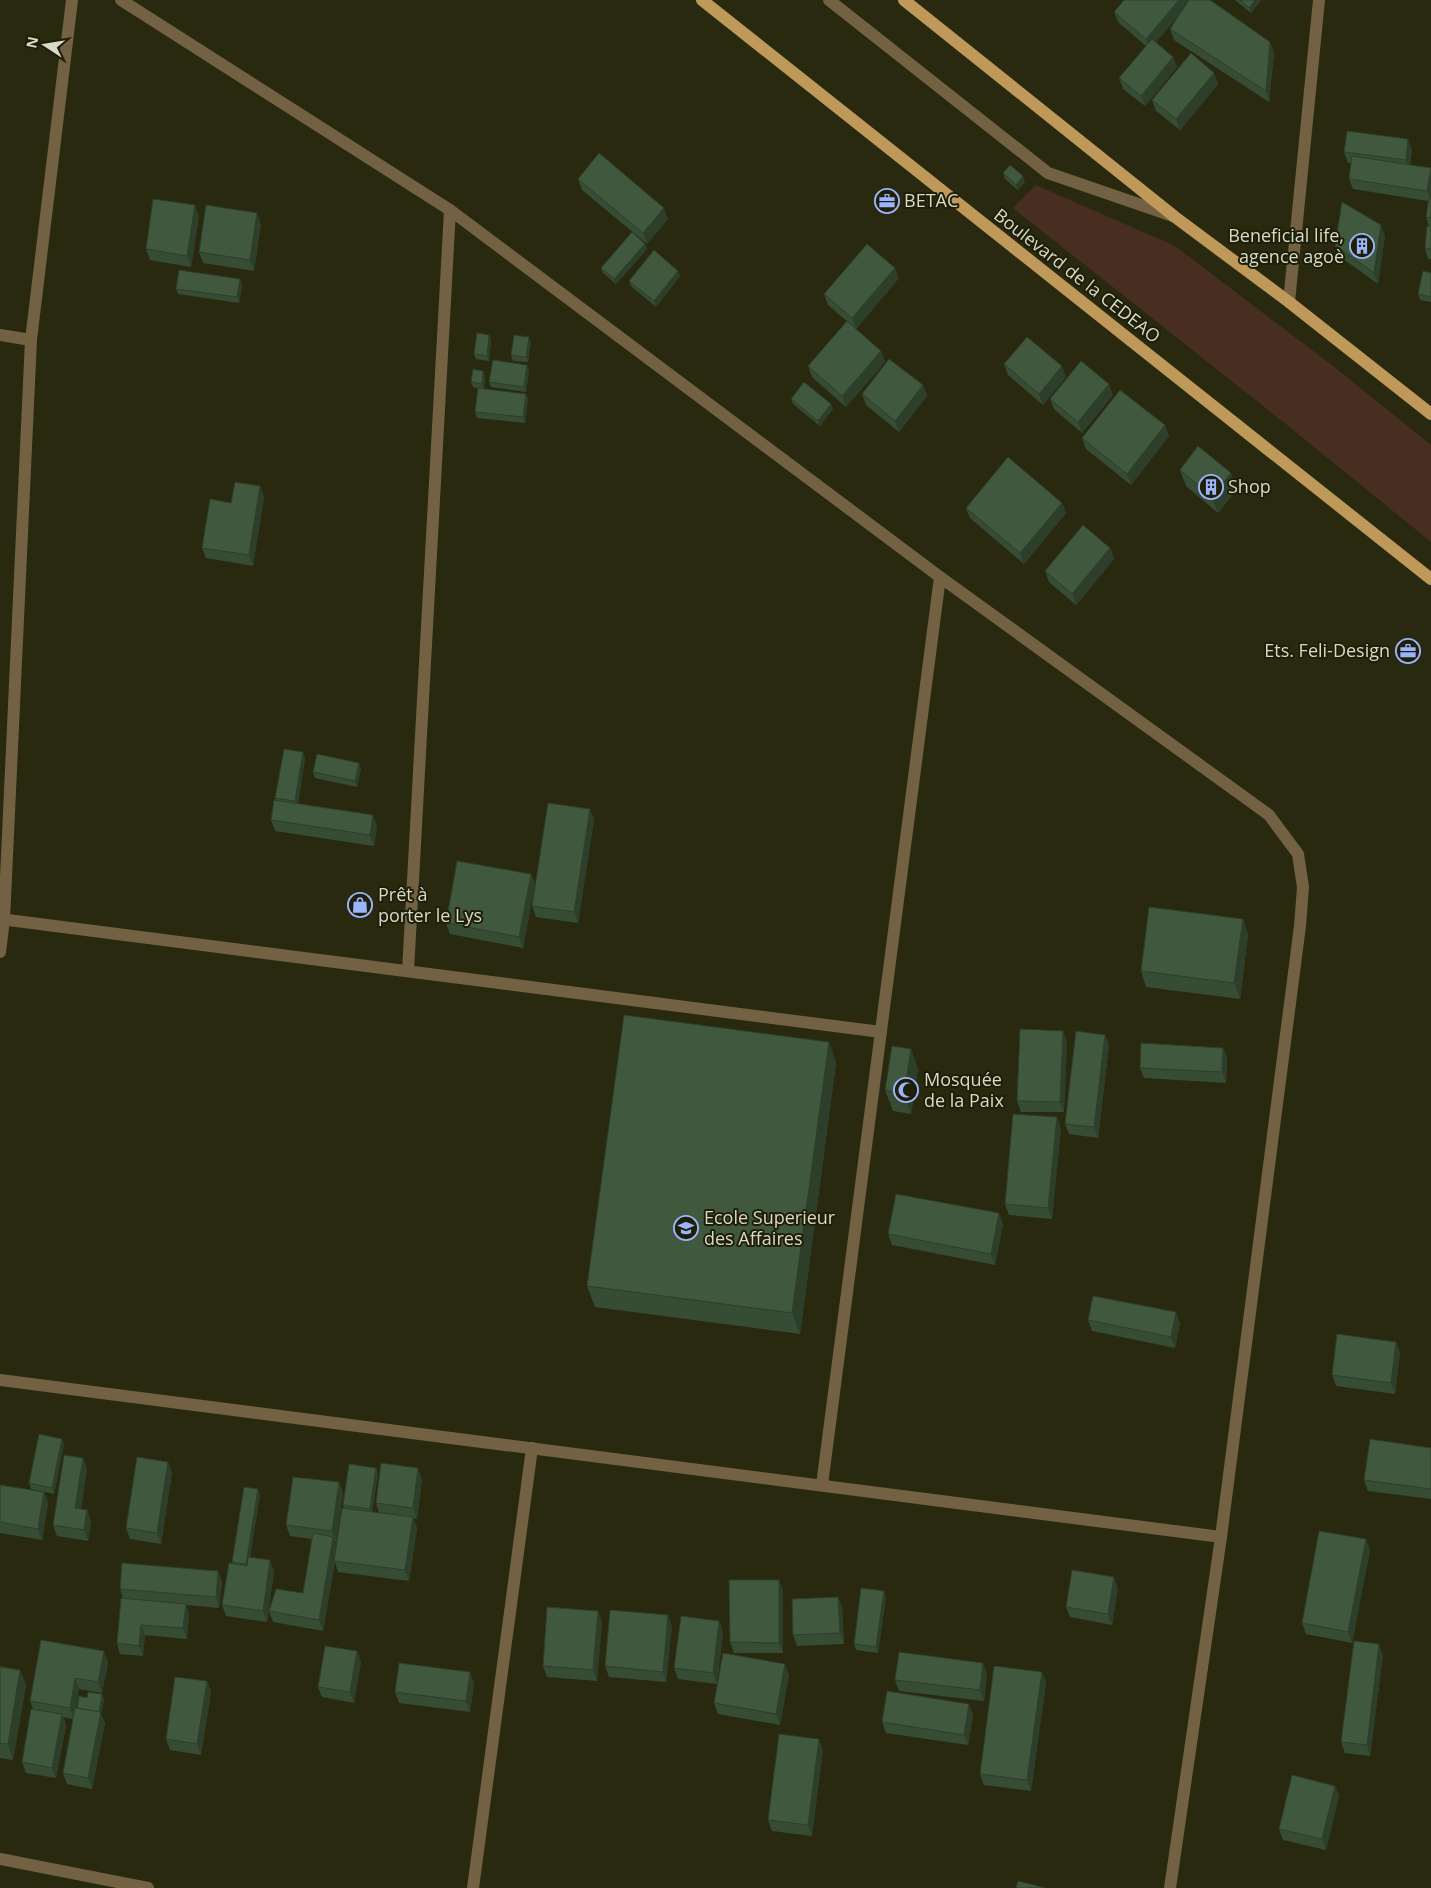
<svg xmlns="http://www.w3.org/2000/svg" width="1431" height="1888" font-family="'Open Sans',sans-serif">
  <rect width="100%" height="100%" fill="#28290f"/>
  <path fill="#472e21" d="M1036 185 1175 246 1337 369 1431 445V542L1287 425 1013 208Z"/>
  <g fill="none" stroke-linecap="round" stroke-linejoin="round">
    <g stroke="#726143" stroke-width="12">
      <path d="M121 0 450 210 940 577 1269 815 1298 854 1303 887 1300 926 1221 1537 1170 1888"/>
      <path d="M829 0 1048 173 1173 216"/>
      <path d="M1289 302 1319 0"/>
      <path d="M0 335 31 340"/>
      <path d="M0 919 881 1032"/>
      <path d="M0 952 4 920 31 340 72 0"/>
      <path d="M408 971 450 210"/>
      <path d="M0 1380 1221 1537"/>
      <path d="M822 1485 940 577"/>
      <path d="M0 1859 148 1888"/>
      <path d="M473 1888 532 1448"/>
    </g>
    <g stroke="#be9959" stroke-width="12">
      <path d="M702 0 1431 579"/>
      <path d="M904 0 1175 217 1289 302 1431 414"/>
    </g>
  </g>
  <g fill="#374c35">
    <path d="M1210 0 1270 42 1274 53 1269 102 1174 40 1170 29 1181 13 1156 42 1173 57 1177 67 1145 106 1123 89 1119 78 1146 46 1118 22 1114 12Z"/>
    <path d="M1235 0H1261L1251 13Z"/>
    <path d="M1214 73 1218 84 1180 130 1156 111 1152 100Z"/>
    <path d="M1412 150 1410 165 1431 168V218L1428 201 1353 189 1349 179 1351 163H1348L1344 152Z"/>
    <path d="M1003 173 1025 182 1018 190 1005 179Z"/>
    <path d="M578 179 668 219 647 244 582 190Z"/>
    <path d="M199 216 191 267 150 260 146 249Z"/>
    <path d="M1426 217 1431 218V259H1428L1425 248 1429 226Z"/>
    <path d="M261 224 254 271 203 263 199 252Z"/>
    <path d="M1385 236 1378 284 1339 256 1335 245Z"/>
    <path d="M647 249 616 284 603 273 601 268Z"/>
    <path d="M1431 273V302L1420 300 1418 294Z"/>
    <path d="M680 276 656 307 631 286 629 281Z"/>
    <path d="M899 278 856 329 828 305 824 294Z"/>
    <path d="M240 279 242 285 239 303 178 294 176 289Z"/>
    <path d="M489 335 491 340 489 361 476 359 474 354Z"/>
    <path d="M531 342 528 362 513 361 511 355Z"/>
    <path d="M881 351 885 362 846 407 812 377 808 366Z"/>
    <path d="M1004 364 1066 377 1043 405 1008 375Z"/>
    <path d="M527 365 529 371 526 392 491 387 489 382Z"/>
    <path d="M485 376 484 389 526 394 528 399 525 423 477 418 475 412 478 388 473 387 471 382Z"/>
    <path d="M923 385 927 396 899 432 866 405 862 394Z"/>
    <path d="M1113 395 1082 433 1054 409 1050 399Z"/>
    <path d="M791 399 831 404 833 409 820 426 793 404Z"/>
    <path d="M1165 425 1169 436 1131 485 1086 449 1082 438Z"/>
    <path d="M1180 470 1237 489 1218 513 1186 486Z"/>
    <path d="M260 486 264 497 253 566 206 558 202 548 231 503Z"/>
    <path d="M1062 503 1066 513 1024 564 970 518 966 508Z"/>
    <path d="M1110 548 1114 559 1076 605 1049 582 1045 571Z"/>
    <path d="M303 752 305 758 298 804 377 826 374 846 275 831 271 820 276 800 275 798Z"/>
    <path d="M359 763 361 769 357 787 315 778 313 772Z"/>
    <path d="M594 819 578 923 536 917 532 906Z"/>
    <path d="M531 874 535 885 523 948 450 934 446 923Z"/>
    <path d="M1243 919 1248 935 1240 999 1146 987 1141 971Z"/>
    <path d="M1105 1035 1109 1045 1098 1138 1069 1134 1065 1124Z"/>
    <path d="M829 1042 836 1063 800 1334 595 1307 587 1286Z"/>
    <path d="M1067 1042 1064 1112H1021L1017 1101Z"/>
    <path d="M1223 1048 1227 1058 1226 1083 1144 1078 1140 1068Z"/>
    <path d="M911 1049 918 1069 911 1114 893 1111 885 1090Z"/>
    <path d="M1061 1128 1052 1219 1009 1215 1005 1204Z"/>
    <path d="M1003 1224 995 1265 892 1245 888 1234Z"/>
    <path d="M1088 1320 1180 1323 1175 1348 1092 1331Z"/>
    <path d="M1396 1342 1400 1353 1395 1394 1336 1386 1332 1375Z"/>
    <path d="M62 1439 64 1444 54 1494 31 1489 29 1483Z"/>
    <path d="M1431 1448V1499L1368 1491 1364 1480Z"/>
    <path d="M83 1458 87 1469 81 1509 87 1510 91 1521 88 1541 57 1536 53 1525Z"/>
    <path d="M168 1462 172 1473 161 1544 130 1539 126 1528Z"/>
    <path d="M376 1468 378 1474 372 1512 379 1513 376 1503 422 1479 417 1519 413 1518 417 1528 409 1581 338 1572 335 1562 323 1631 273 1622 269 1611 303 1593 312 1539 290 1536 286 1525 339 1482 343 1493 336 1542 335 1541 336 1546 344 1508 343 1505Z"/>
    <path d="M0 1485 44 1492 48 1503 42 1540 0 1533Z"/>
    <path d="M258 1489 260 1495 250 1557 274 1571 267 1622 226 1616 222 1605 233 1564 232 1562Z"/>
    <path d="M1370 1550 1352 1643 1306 1634 1302 1623Z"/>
    <path d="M218 1571 222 1582 219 1608 186 1605 189 1615 187 1639 145 1635 143 1656 120 1654 117 1643 123 1598 120 1589Z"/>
    <path d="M1118 1588 1112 1625 1070 1617 1066 1607Z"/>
    <path d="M783 1591V1653H734L730 1642Z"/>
    <path d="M838 1597 842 1607 844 1644 797 1646 793 1635Z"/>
    <path d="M886 1597 878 1653 856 1650 854 1644Z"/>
    <path d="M598 1611 602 1622 597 1681 547 1677 543 1666Z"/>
    <path d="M719 1621 723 1632 717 1684 678 1679 674 1668Z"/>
    <path d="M672 1626 666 1682 609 1677 605 1666Z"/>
    <path d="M357 1651 361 1662 354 1703 322 1697 318 1687Z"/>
    <path d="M1383 1655 1370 1756 1345 1753 1341 1742Z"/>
    <path d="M108 1662 102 1693 79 1689 76 1708H77L87 1698 102 1694 104 1700 101 1714 105 1723 92 1789 67 1784 63 1773 73 1719 63 1717 66 1725 56 1778 26 1773 22 1762 33 1709 30 1701Z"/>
    <path d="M0 1666 20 1670 26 1685 13 1760 0 1758Z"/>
    <path d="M1042 1672 1046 1683 1031 1791 984 1785 980 1774Z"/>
    <path d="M987 1674 984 1701 899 1691 895 1680Z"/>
    <path d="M789 1675 780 1725 718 1714 714 1703Z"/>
    <path d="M207 1681 211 1692 201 1755 170 1750 166 1739Z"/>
    <path d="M474 1683 470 1712 399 1703 395 1692Z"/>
    <path d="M973 1715 968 1745 886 1733 882 1722Z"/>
    <path d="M823 1750 812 1836 772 1831 768 1820Z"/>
    <path d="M1335 1786 1339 1796 1326 1850 1283 1840 1279 1829Z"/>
  </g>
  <g fill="#2d3e2b">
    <path d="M1179 0H1192L1150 49 1146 39Z"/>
    <path d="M1255 0H1261L1251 13 1249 8Z"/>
    <path d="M1270 42 1274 53 1269 102 1266 91Z"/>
    <path d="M1173 57 1177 67 1145 106 1141 96Z"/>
    <path d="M1214 73 1218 84 1180 130 1176 119Z"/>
    <path d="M1408 139 1412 150 1409 171 1406 160Z"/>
    <path d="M1431 168V201L1427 191Z"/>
    <path d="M1023 176 1025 182 1018 190 1016 185Z"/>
    <path d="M195 205 199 216 191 267 187 256Z"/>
    <path d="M664 208 668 219 647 244 643 233Z"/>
    <path d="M257 213 261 224 254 271 250 260Z"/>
    <path d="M1381 225 1385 236 1378 284 1374 273Z"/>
    <path d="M645 244 647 249 616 284 614 279Z"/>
    <path d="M895 268 899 278 856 329 852 318Z"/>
    <path d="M678 271 680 276 656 307 654 301Z"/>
    <path d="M240 279 242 285 239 303 237 297Z"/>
    <path d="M489 335 491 340 489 361 487 356Z"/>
    <path d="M529 337 531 342 528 362 526 357Z"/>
    <path d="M881 351 885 362 846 407 842 396Z"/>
    <path d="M527 365 529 371 526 392 524 387Z"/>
    <path d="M1062 366 1066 377 1043 405 1039 394Z"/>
    <path d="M483 371 485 376 484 389 482 384Z"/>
    <path d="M1109 384 1113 395 1082 433 1078 422Z"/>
    <path d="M923 385 927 396 899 432 895 421Z"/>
    <path d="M526 394 528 399 525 423 523 417Z"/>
    <path d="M831 404 833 409 820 426 818 421Z"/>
    <path d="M1165 425 1169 436 1131 485 1127 474Z"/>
    <path d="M1231 473 1237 489 1218 513 1212 497Z"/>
    <path d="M260 486 264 497 253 566 249 555Z"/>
    <path d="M1062 503 1066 513 1024 564 1020 553Z"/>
    <path d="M1110 548 1114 559 1076 605 1072 594Z"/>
    <path d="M303 752 305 758 297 807 295 801Z"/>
    <path d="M359 763 361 769 357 787 355 781Z"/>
    <path d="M590 809 594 819 578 923 574 912Z"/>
    <path d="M373 815 377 826 374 846 370 835Z"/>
    <path d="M531 874 535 885 523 948 519 937Z"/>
    <path d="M1243 919 1248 935 1240 999 1234 983Z"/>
    <path d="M1063 1031 1067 1042 1064 1112 1060 1102Z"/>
    <path d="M1105 1035 1109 1045 1098 1138 1094 1127Z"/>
    <path d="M829 1042 836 1063 800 1334 792 1313Z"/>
    <path d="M1223 1048 1227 1058 1226 1083 1222 1072Z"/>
    <path d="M911 1049 918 1069 911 1114 904 1094Z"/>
    <path d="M1057 1117 1061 1128 1052 1219 1048 1208Z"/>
    <path d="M999 1213 1003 1224 995 1265 991 1254Z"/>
    <path d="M1176 1312 1180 1323 1175 1348 1171 1337Z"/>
    <path d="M1396 1342 1400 1353 1395 1394 1391 1383Z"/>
    <path d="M62 1439 64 1444 54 1494 52 1488Z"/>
    <path d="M83 1458 87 1469 79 1519 75 1508Z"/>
    <path d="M168 1462 172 1473 161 1544 157 1533Z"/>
    <path d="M376 1468 378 1474 372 1514 370 1509Z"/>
    <path d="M418 1468 422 1479 417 1519 413 1508Z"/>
    <path d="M339 1482 343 1493 336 1542 332 1531Z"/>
    <path d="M258 1489 260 1495 248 1570 246 1564Z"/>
    <path d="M44 1492 48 1503 42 1540 38 1529Z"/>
    <path d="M87 1510 91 1521 88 1541 84 1530Z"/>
    <path d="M413 1517 417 1528 409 1581 405 1570Z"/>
    <path d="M333 1537 337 1548 323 1631 319 1620Z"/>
    <path d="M1366 1539 1370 1550 1352 1643 1348 1632Z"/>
    <path d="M270 1560 274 1571 267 1622 263 1611Z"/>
    <path d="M218 1571 222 1582 219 1608 216 1597Z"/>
    <path d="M1114 1577 1118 1588 1112 1625 1108 1614Z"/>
    <path d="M779 1580 783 1591V1653L779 1643Z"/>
    <path d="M884 1591 886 1597 878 1653 876 1647Z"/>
    <path d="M838 1597 842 1607 844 1644 840 1633Z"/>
    <path d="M186 1604 189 1615 187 1639 183 1628Z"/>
    <path d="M598 1611 602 1622 597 1681 593 1670Z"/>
    <path d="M668 1615 672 1626 666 1682 663 1672Z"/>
    <path d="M719 1621 723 1632 717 1684 713 1673Z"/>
    <path d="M141 1625 145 1635 143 1656 139 1646Z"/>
    <path d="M1379 1644 1383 1655 1370 1756 1367 1745Z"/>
    <path d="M104 1651 108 1662 102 1693 98 1682Z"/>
    <path d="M357 1651 361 1662 354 1703 350 1692Z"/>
    <path d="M983 1663 987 1674 984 1701 980 1690Z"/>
    <path d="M785 1664 789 1675 780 1725 776 1714Z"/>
    <path d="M20 1670 26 1685 13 1760 8 1744Z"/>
    <path d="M470 1672 474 1683 470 1712 466 1701Z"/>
    <path d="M1042 1672 1046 1683 1031 1791 1027 1780Z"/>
    <path d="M75 1678 79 1689 74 1719 70 1708Z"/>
    <path d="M207 1681 211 1692 201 1755 197 1744Z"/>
    <path d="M102 1694 104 1700 101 1714 105 1723 92 1789 88 1778Z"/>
    <path d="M969 1704 973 1715 968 1745 964 1735Z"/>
    <path d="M62 1714 66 1725 56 1778 52 1768Z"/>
    <path d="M819 1739 823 1750 812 1836 808 1825Z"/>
    <path d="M1335 1786 1339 1796 1326 1850 1322 1839Z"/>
  </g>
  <g fill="#40583e" stroke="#2d3e2b">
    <path d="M1124 0H1179L1146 39 1114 12Z"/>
    <path d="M1189 0H1210L1270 42 1266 91 1170 29Z"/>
    <path d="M1240 0H1255L1249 8Z"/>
    <path d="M1152 39 1173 57 1141 96 1119 78Z"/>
    <path d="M1191 53 1214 73 1176 119 1152 100Z"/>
    <path d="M1347 131 1408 139 1406 160 1344 152Z"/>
    <path d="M599 153 664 208 643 233 578 179Z"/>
    <path d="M1352 156 1431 168 1427 191 1349 179Z"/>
    <path d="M1010 165 1023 176 1016 185 1003 173Z"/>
    <path d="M1429 198H1431V218L1426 217Z"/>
    <path d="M153 199 195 205 187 256 146 249Z"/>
    <path d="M1342 202 1381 225 1374 273 1335 245Z"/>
    <path d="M206 205 257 213 250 260 199 252Z"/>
    <path d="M1427 226H1431V251V249L1425 248Z"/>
    <path d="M632 232 645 244 614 279 601 268Z"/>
    <path d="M867 244 895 268 852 318 824 294Z"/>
    <path d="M654 250 678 271 654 301 629 281Z"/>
    <path d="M179 270 240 279 237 297 176 289Z"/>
    <path d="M1423 271 1431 273V297L1418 294Z"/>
    <path d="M847 321 881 351 842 396 808 366Z"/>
    <path d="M477 333 489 335 487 356 474 354Z"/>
    <path d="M514 335 529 337 526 357 511 355Z"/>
    <path d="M1027 337 1062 366 1039 394 1004 364Z"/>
    <path d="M889 359 923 385 895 421 862 394Z"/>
    <path d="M493 360 527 365 524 387 489 382Z"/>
    <path d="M1081 361 1109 384 1078 422 1050 399Z"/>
    <path d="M473 369 483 371 482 384 471 382Z"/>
    <path d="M804 382 831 404 818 421 791 399Z"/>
    <path d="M478 388 526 394 523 417 475 412Z"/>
    <path d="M1120 390 1165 425 1127 474 1082 438Z"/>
    <path d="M1198 446 1231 473 1212 497 1180 470Z"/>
    <path d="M1008 457 1062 503 1020 553 966 508Z"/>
    <path d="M235 482 260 486 249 555 202 548 210 499 231 503Z"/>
    <path d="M1083 525 1110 548 1072 594 1045 571Z"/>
    <path d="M284 749 303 752 295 801 275 798Z"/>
    <path d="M317 754 359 763 355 781 313 772Z"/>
    <path d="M274 800 373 815 370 835 271 820Z"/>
    <path d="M548 803 590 809 574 912 532 906Z"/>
    <path d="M457 861 531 874 519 937 446 923Z"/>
    <path d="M1149 907 1243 919 1234 983 1141 971Z"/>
    <path d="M624 1015 829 1042 792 1313 587 1286Z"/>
    <path d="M1020 1029 1063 1031 1060 1102 1017 1101Z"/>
    <path d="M1076 1031 1105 1035 1094 1127 1065 1124Z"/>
    <path d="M1141 1043 1223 1048 1222 1072 1140 1068Z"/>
    <path d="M892 1046 911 1049 904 1094 885 1090Z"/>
    <path d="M1013 1114 1057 1117 1048 1208 1005 1204Z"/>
    <path d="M896 1194 999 1213 991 1254 888 1234Z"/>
    <path d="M1093 1296 1176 1312 1171 1337 1088 1320Z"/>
    <path d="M1337 1334 1396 1342 1391 1383 1332 1375Z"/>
    <path d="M39 1434 62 1439 52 1488 29 1483Z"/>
    <path d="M1370 1439 1431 1448V1489L1364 1480Z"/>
    <path d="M64 1455 83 1458 75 1508 87 1510 84 1530 53 1525Z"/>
    <path d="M137 1457 168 1462 157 1533 126 1528Z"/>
    <path d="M381 1463 418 1468 413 1508 376 1503Z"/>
    <path d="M349 1464 376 1468 370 1509 343 1505Z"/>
    <path d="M293 1477 339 1482 332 1531 286 1525Z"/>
    <path d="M0 1485 44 1492 38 1529 0 1522Z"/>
    <path d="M244 1487 258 1489 246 1564 232 1562Z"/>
    <path d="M342 1508 413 1517 405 1570 334 1561Z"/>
    <path d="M1319 1531 1366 1539 1348 1632 1302 1623Z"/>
    <path d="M313 1533 333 1537 319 1620 269 1611 276 1589 303 1593Z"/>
    <path d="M248 1557 270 1560 263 1611 222 1605 229 1563 247 1566Z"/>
    <path d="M122 1563 218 1571 216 1597 120 1589Z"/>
    <path d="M1072 1570 1114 1577 1108 1614 1066 1607Z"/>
    <path d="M729 1580H779V1643L730 1642Z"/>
    <path d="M861 1588 884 1591 876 1647 854 1644Z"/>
    <path d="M838 1597 840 1633 793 1635 792 1599Z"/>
    <path d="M121 1598 186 1604 183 1628 141 1625 139 1646 117 1643Z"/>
    <path d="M547 1607 598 1611 593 1670 543 1666Z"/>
    <path d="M610 1610 668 1615 663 1672 605 1666Z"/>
    <path d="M681 1616 719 1621 713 1673 674 1668Z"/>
    <path d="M41 1640 104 1651 98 1682 75 1678 70 1708 30 1701Z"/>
    <path d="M1354 1641 1379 1644 1367 1745 1341 1742Z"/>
    <path d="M325 1646 357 1651 350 1692 318 1687Z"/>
    <path d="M899 1652 983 1663 980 1690 895 1680Z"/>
    <path d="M723 1653 785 1664 776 1714 714 1703Z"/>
    <path d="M399 1663 470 1672 466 1701 395 1692Z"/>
    <path d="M994 1666 1042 1672 1027 1780 980 1774Z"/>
    <path d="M0 1667 20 1670 8 1744 0 1743Z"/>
    <path d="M175 1677 207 1681 197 1744 166 1739Z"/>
    <path d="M887 1691 969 1704 964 1735 882 1722Z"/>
    <path d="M88 1692 102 1694 99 1712 77 1708 79 1696 87 1698Z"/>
    <path d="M75 1708 101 1712 88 1778 63 1773Z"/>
    <path d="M31 1709 62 1714 52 1768 22 1762Z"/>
    <path d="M779 1734 819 1739 808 1825 768 1820Z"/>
    <path d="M1292 1775 1335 1786 1322 1839 1279 1829Z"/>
    <path d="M1018 1881 1046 1888H1016Z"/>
  </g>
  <defs>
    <symbol id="office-ring" viewBox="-11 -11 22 22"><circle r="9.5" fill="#1e1f06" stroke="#9bb4fd" stroke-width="1.5"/><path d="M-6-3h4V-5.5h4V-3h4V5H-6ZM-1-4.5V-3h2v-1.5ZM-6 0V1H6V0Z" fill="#9bb4fd"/></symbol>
    <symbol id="building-ring" viewBox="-11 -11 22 22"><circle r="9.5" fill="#1e1f06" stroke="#9bb4fd" stroke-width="1.5"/><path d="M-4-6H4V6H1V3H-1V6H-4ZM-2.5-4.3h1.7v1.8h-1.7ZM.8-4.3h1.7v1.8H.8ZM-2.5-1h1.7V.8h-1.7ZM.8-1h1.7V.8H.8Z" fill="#9bb4fd"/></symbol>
    <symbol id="shop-ring" viewBox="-11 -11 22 22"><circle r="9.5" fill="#1e1f06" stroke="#9bb4fd" stroke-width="1.5"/><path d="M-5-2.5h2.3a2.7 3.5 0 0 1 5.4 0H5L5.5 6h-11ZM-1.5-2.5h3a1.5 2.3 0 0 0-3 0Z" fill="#9bb4fd"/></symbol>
    <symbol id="mosque-ring" viewBox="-11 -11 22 22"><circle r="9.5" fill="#1e1f06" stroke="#9bb4fd" stroke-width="1.5"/><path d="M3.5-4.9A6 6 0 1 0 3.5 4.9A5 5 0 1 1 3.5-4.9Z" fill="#9bb4fd"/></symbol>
    <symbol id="university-ring" viewBox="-11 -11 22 22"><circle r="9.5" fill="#1e1f06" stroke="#9bb4fd" stroke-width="1.5"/><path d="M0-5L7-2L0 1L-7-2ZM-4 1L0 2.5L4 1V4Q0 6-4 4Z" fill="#9bb4fd"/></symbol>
  </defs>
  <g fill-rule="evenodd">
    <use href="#office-ring" x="873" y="187" width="28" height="28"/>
    <use href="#building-ring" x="1348" y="232" width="28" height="28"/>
    <use href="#building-ring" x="1197" y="473" width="28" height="28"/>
    <use href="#office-ring" x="1394" y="637" width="28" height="28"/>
    <use href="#shop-ring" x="346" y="891" width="28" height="28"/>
    <use href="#mosque-ring" x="892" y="1076" width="28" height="28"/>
    <use href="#university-ring" x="672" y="1214" width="28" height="28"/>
  </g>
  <g text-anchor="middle" stroke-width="4" stroke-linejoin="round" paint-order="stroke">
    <g font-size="18" fill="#d8daca" stroke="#1e1f06" text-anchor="start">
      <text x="904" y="207">BETAC</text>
      <text x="1344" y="242" text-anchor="end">Beneficial life,<tspan x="1344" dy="21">agence agoè</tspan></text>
      <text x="1228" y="493">Shop</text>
      <text x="1390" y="657" text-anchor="end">Ets. Feli-Design</text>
      <text x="378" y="901">Prêt à<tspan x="378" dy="21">porter le Lys</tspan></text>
      <text x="924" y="1086">Mosquée<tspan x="924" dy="21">de la Paix</tspan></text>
      <text x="704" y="1224">Ecole Superieur<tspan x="704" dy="21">des Affaires</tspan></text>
    </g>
    <g font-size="18" fill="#d8daca" stroke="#1e1f06">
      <text transform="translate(1077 276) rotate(38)" y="6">Boulevard de la CEDEAO</text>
    </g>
  </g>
  <g transform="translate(45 45) rotate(282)" stroke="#1e1f06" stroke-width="4" paint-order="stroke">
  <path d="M0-4L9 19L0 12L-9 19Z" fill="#d8daca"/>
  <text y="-8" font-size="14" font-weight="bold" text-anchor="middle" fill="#d8daca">N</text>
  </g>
</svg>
